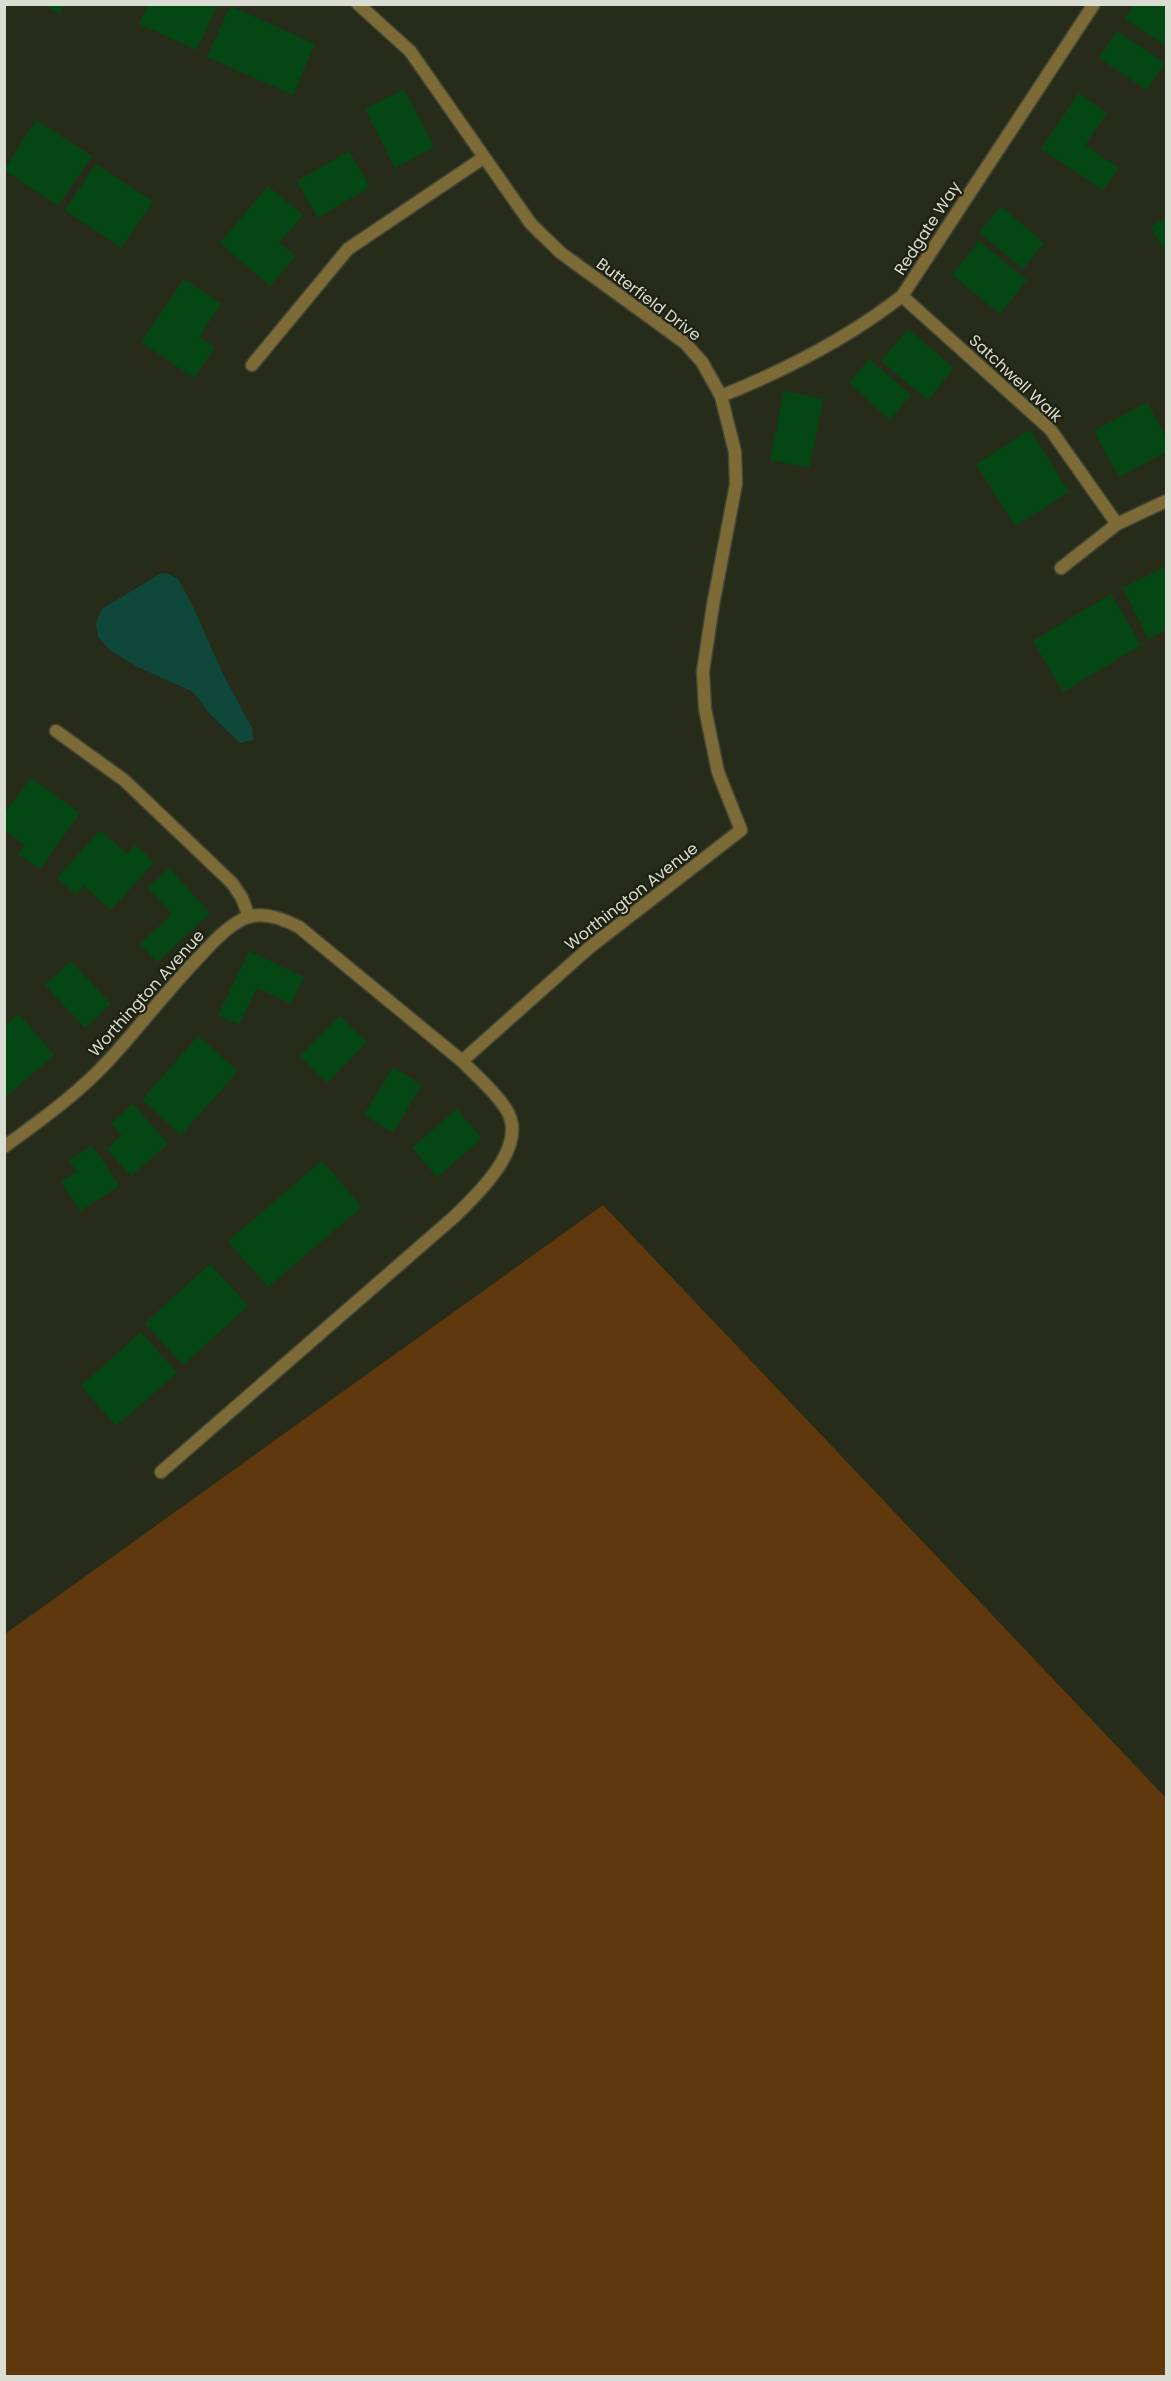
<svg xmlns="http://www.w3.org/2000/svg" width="1171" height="2381" font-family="Poppins,sans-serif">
  <rect width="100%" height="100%" fill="#272b19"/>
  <path fill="#5f380d" d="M603 1205 1166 1798V2376H5V1634Z"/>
  <path fill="#0f473a" d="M161 573 169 574 178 579 191 602 223 674 252 728 253 740 240 743 211 715 193 692 138 667 111 651 98 637 96 623 102 609Z"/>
  <g fill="#054714">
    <path d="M44 4H65L59 14Z"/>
    <path d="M148 4H218L197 50 139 24Z"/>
    <path d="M1134 4H1166V46L1125 19Z"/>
    <path d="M230 6 315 44 293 95 207 57Z"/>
    <path d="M1117 31 1165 63 1147 90 1099 58Z"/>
    <path d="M404 89 434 147 395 168 365 109Z"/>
    <path d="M1079 93 1107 113 1085 145 1119 168 1103 190 1041 149Z"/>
    <path d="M36 120 92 156 58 206 4 170Z"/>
    <path d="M349 151 370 187 318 218 297 181Z"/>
    <path d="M96 164 153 202 121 248 65 210Z"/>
    <path d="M268 186 303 215 279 243 296 256 270 286 220 243Z"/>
    <path d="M1001 206 1044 243 1023 269 979 232Z"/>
    <path d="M1166 217V252L1150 227Z"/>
    <path d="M979 241 1027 280 1000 314 952 275Z"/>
    <path d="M184 279 221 304 199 337 215 347 194 378 141 342Z"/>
    <path d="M908 329 954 368 928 400 881 361Z"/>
    <path d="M869 359 911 395 890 420 849 383Z"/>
    <path d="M784 391 824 399 809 468 770 460Z"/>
    <path d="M1147 402 1166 438V452L1119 477 1094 431Z"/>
    <path d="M1030 430 1069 492 1015 526 976 464Z"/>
    <path d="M1166 566V630L1148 639 1123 588Z"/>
    <path d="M1111 594 1141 645 1063 692 1033 641Z"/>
    <path d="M31 778 80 813 40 869 18 854 25 845 4 830V814Z"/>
    <path d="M100 830 127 854 135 845 154 862 111 910 84 886 76 895 57 878Z"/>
    <path d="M169 868 210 913 157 962 140 944 172 914 148 888Z"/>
    <path d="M249 951 304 977 291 1004 257 988 239 1025 218 1015Z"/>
    <path d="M71 961 111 1004 85 1028 45 985Z"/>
    <path d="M19 1014 54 1055 7 1096 4 1093V1027Z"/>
    <path d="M340 1016 367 1042 327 1083 300 1056Z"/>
    <path d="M198 1036 238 1071 181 1135 142 1100Z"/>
    <path d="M393 1067 422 1085 393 1133 364 1115Z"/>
    <path d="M133 1104 168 1144 131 1176 107 1149 122 1135 111 1123Z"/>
    <path d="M457 1109 482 1138 437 1177 412 1148Z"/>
    <path d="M92 1145 119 1186 80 1211 61 1182 77 1172 69 1160Z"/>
    <path d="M322 1161 362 1207 268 1287 228 1241Z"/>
    <path d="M210 1264 248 1306 183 1365 145 1323Z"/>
    <path d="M141 1332 177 1373 116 1426 81 1386Z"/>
  </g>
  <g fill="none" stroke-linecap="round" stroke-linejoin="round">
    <defs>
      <g id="lane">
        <path d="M252 365 348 249 483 158"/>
        <path d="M56 731 124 780 232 883 242 898 249 917"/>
      </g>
      <g id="street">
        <path d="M902 296 1050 429 1117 524"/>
        <path d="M721 396C786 370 847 339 902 296L1094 4"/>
        <path d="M1061 568 1117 524 1166 501"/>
        <path d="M4 1147C41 1120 79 1093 110 1059 141 1025 169 988 201 955 213 942 227 927 243 919 261 910 282 918 299 927L462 1061 590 947 741 830 718 772 705 709 703 671 713 605 736 484 735 452 721 396 702 362 685 343 561 253 531 224 410 51 358 4"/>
        <path d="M161 1472 454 1217C478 1194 530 1145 506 1109 495 1091 476 1076 462 1061"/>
      </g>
    </defs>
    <use href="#lane" stroke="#444736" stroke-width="15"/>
    <use href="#street" stroke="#444736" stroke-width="15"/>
    <use href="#lane" stroke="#7c6a37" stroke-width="12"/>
    <use href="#street" stroke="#7c6a37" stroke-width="12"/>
  </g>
  <g text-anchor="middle" stroke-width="4.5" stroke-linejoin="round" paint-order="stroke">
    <g font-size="16" fill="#daddd1" stroke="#1e210f">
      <text transform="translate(927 228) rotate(-57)" y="6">Redgate Way</text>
      <text transform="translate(649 299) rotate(37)" y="6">Butterfield Drive</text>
      <text transform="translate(1016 378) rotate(43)" y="6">Satchwell Walk</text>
      <text transform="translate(631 896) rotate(-38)" y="6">Worthington Avenue</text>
      <text transform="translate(146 993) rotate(-48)" y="6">Worthington Avenue</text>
    </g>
  </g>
  <rect width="1171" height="2381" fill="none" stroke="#daddd1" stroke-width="12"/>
</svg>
